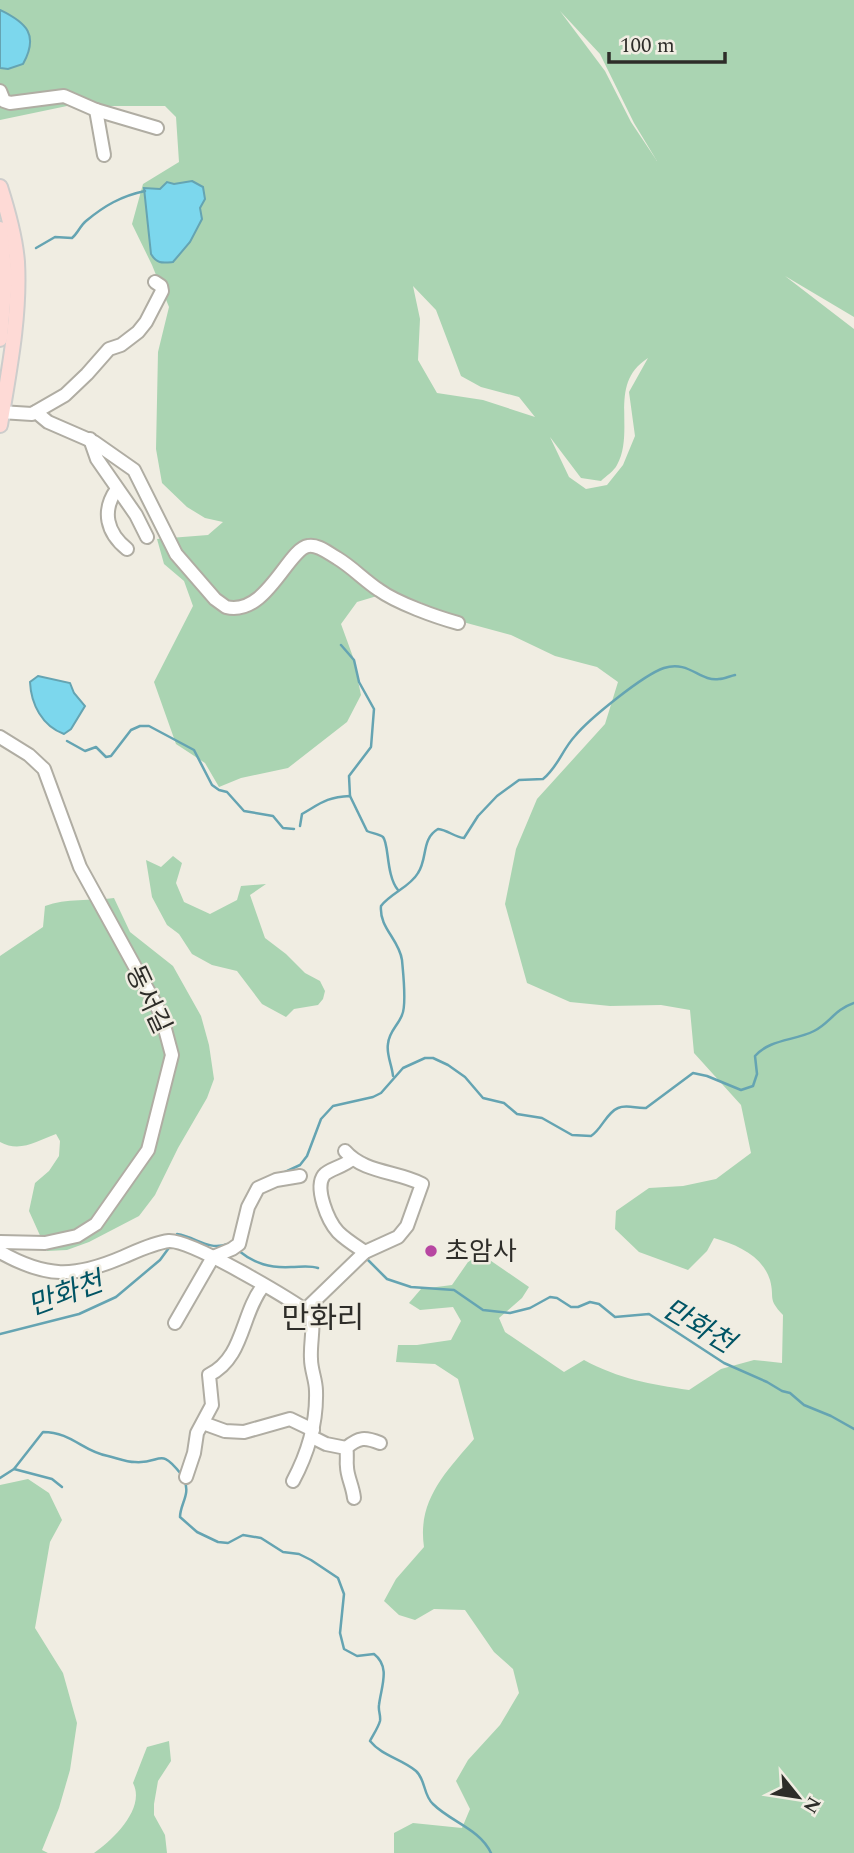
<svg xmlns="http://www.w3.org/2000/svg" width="854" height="1853" font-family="Spectral,'Noto Sans KR',serif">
  <rect width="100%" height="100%" fill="#f0ede2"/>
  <g fill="#aad4b2" fill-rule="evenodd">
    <path d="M0 0H854V317L785 276 854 329V1853H394V1833L413 1823 462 1828 470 1809 456 1781 468 1760 500 1725 519 1693 513 1669 494 1652 465 1610 434 1609 415 1620 399 1615 384 1601 396 1579 424 1547C417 1500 446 1472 474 1439L458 1379 435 1364 396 1362 398 1345H417L451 1340 461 1321 453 1307 420 1310 409 1303 421 1289 452 1285 468 1262 481 1254 529 1287 522 1298 499 1318 505 1332 564 1372 584 1360C619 1379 650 1384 689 1390L721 1369 754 1360 782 1363 783 1315C767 1298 775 1299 770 1280 762 1255 737 1245 714 1238L707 1251 688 1270 639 1252 615 1229 616 1211 649 1188 683 1186 716 1179 751 1153 741 1105 694 1053 690 1010 661 1005 610 1006 570 1002 527 983 505 904 516 849 537 799 605 724 618 682 597 667 555 656 511 635 463 622 420 602 387 593 357 602 341 624 353 657 361 695 347 722 288 768 241 778 219 787 205 763 176 744 154 682 193 606 184 581 164 564 157 539 208 535 223 522 205 518 187 507 162 483 156 449 158 352 169 307 152 265 132 224 143 184 179 162 176 117 165 106H67L0 120ZM560 11 600 54 634 123 657 161 631 122 605 71ZM413 286 436 310 461 376 481 387 519 397 535 417 483 400 437 393 418 360 420 319ZM648 358 629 392 635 436 623 465 607 485 586 489 569 477 550 437 581 478 601 481C606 476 614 471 617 465 636 430 607 384 648 358Z"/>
    <path d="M173 856 182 863 176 883 184 902 210 914 237 900 241 886 266 884 250 895 265 938 286 954 305 973 320 981 325 991 323 999 318 1005 294 1009 286 1017 262 1004 237 971 212 965 192 954 179 934 167 925 152 897 146 860 161 867Z"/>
    <path d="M114 898 130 932 173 966 201 1016 209 1045 214 1079 207 1098 178 1148 155 1195 139 1216 89 1242 67 1250 47 1251 29 1211 35 1183 49 1171 59 1156 60 1141 56 1134C37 1141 20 1153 0 1142V956L43 927 45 906C66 898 91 901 114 898Z"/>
    <path d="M28 1479 49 1493 62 1520 50 1542 35 1628 63 1673 77 1723 70 1770 59 1808 42 1850 48 1853H0V1485Z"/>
    <path d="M169 1741 171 1761 158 1781 154 1804V1815L165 1835 167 1853H94C113 1840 146 1808 133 1783L147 1747Z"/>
  </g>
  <g fill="#7cd7ed" stroke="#65a4b2" stroke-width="2">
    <path d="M0 10C27 23 39 35 23 64L8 69 0 68Z"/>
    <path d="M192 181 203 187 205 199 200 208 202 219 190 242 173 262C162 263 157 264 151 254L144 188 160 189 167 182 174 184Z"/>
    <path d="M38 676 70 683 74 693 85 706 71 729 64 734C42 726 31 704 30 682Z"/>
  </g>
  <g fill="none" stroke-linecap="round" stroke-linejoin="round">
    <g stroke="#65a4b2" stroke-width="2.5">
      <path d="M36 248 55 237 72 238C78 233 80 226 86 221 104 206 121 196 145 191"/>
      <path d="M341 645 354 660 359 682 374 709 371 747 349 776 350 796"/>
      <path d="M67 741 85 751 96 747 106 757 111 756 131 730 140 726H149L194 750 212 785 219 790 227 792 244 811 273 816 283 828 294 829"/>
      <path d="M300 826 302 814C321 803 327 797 350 796L367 831C371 833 379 834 383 837 389 843 386 876 398 890"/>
      <path d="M393 1076C392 1065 386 1054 388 1044 389 1031 398 1026 402 1015 407 1005 403 972 402 960 399 939 379 928 381 906 391 893 410 887 418 873 428 858 421 839 438 829 448 830 454 837 464 838L478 816 497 796 519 780 543 779C558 767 562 750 575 736 589 719 643 675 664 668 689 660 700 682 719 679 724 679 730 676 735 675"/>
      <path d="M285 1172 300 1165 307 1156 321 1119 333 1106 373 1097 381 1093 403 1068 425 1058H433L448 1065 465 1077 483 1098 504 1103 517 1114 542 1118 572 1135 591 1136C602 1129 606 1113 618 1108 627 1104 637 1109 646 1108L693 1073 707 1076 741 1090 753 1086 757 1074 755 1056C770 1039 794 1041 814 1031 830 1023 834 1010 854 1003"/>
      <path d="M243 1204 251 1189"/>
      <path d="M176 1236 177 1234C197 1237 207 1251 228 1244"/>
      <path d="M239 1251C255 1264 270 1268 291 1267 300 1267 309 1265 318 1268"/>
      <path d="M367 1259 387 1279 411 1287 454 1290 483 1310 510 1313 530 1308 550 1297 557 1298 571 1307H578L590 1302 599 1304 615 1317 649 1314 724 1363 767 1382 782 1391 790 1393 804 1405 831 1416 854 1429"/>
      <path d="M0 1334 79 1314 116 1297 160 1260 171 1245"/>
      <path d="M14 1469 52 1479 62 1487"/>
      <path d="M0 1478 14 1469 43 1432C72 1432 83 1452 108 1456 117 1458 126 1462 135 1462 162 1464 159 1446 181 1474"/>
      <path d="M184 1480C191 1494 180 1504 180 1517L197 1532 218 1542 228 1543 243 1535 261 1538 283 1552 299 1554 311 1560 338 1578 344 1594 340 1633 344 1649 357 1656 374 1654C391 1667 381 1687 379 1705 378 1711 381 1715 380 1721 378 1728 373 1735 370 1741 382 1756 402 1759 416 1771 426 1780 423 1795 433 1804 451 1822 480 1829 491 1853"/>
    </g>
    <defs>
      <g id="minor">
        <path d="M0 91 4 101 10 103 64 96 96 110 157 128"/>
        <path d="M96 110 104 155"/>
        <path d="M0 412 32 414 65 395 87 374 109 349 121 345 138 332 146 322 162 291 161 286 155 282"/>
        <path d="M36 412 48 422 94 442 134 470 176 554 215 599 226 607C266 617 288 549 308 546 318 544 328 553 337 558 352 567 364 580 379 590 397 603 436 617 458 623"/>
        <path d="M90 439 97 459 136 515 147 537"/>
        <path d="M117 489C101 511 107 533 127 549"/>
        <path d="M0 737 29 755 44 769 80 867 161 1014 172 1055 148 1150 96 1224 77 1236 45 1243 0 1242"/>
        <path d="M352 1159C343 1167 329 1169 324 1175 314 1188 328 1221 338 1232 346 1240 356 1246 365 1252"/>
        <path d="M0 1252C46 1278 74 1278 123 1257 137 1251 153 1243 169 1241 192 1240 290 1299 312 1315 314 1330 310 1344 311 1359 311 1370 316 1380 316 1391 317 1423 308 1453 293 1481"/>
        <path d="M305 1310 365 1252 398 1237 407 1226 422 1184C397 1171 364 1173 345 1151"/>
        <path d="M175 1323 213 1257 232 1249 239 1244 248 1207 258 1188 276 1180 300 1176"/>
        <path d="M203 1423 225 1431 244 1432 290 1419 313 1430"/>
        <path d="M312 1437 326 1444 346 1448C348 1455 346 1460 347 1467 347 1476 353 1487 354 1498"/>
        <path d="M346 1448C359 1437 365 1437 380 1443"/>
        <path d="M186 1477 194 1453 197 1433 212 1405 209 1375C244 1358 241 1314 263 1286"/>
      </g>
      <g id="major">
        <path d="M0 187C8 212 15 236 17 262 20 316 9 371 0 425"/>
        <path d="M0 229 5 279 0 339"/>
      </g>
    </defs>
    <use href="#minor" stroke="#b0ada3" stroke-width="16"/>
    <use href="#major" stroke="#cdcdcc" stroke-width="18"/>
    <use href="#minor" stroke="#fff" stroke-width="12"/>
    <use href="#major" stroke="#fedad6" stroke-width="14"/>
  </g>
  <circle fill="#b746a1" stroke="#f0ede2" stroke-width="2.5" cx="431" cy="1251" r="7"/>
  <g text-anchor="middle" stroke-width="5" stroke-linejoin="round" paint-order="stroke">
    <g font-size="26" fill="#2e2d29" stroke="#f0ede2">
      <text transform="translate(149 999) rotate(65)" y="9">동서길</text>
    </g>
    <g font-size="26" fill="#2e2d29" stroke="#f0ede2" text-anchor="start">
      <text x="445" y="1260">초암사</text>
    </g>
    <g font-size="28" font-style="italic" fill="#005464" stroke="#f0ede2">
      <text transform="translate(65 1293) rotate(-20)" y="10">만화천</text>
      <text transform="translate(699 1325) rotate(31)" y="10">만화천</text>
    </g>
    <g font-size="30" fill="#2e2d29" stroke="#f0ede2">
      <text x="323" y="1328">만화리</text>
    </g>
  </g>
  <g transform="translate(798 1797) rotate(120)" stroke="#f0ede2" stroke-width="5" paint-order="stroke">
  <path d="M0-5L12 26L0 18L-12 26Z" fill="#2e2d29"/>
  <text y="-10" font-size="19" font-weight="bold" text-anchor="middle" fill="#2e2d29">N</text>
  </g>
  <path d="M609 52v10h116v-10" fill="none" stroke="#2e2d29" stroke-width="3.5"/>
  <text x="620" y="52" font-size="21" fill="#2e2d29" stroke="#f0ede2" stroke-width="5" paint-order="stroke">100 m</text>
</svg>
